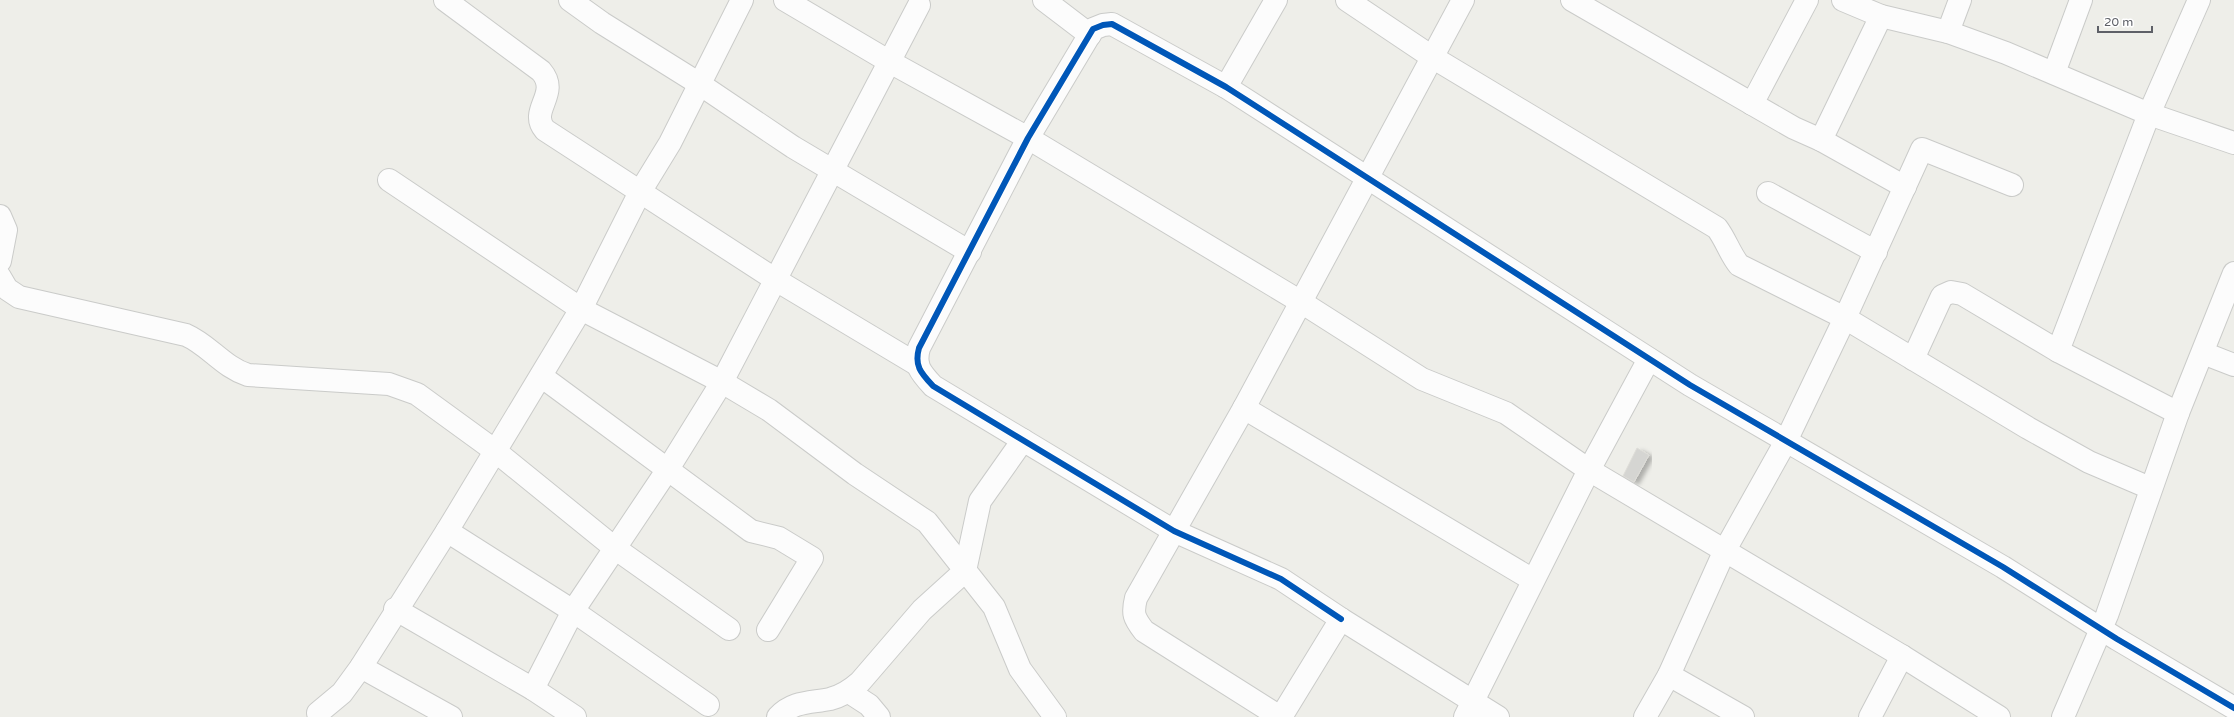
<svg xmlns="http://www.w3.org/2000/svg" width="2234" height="717" font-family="'Varela Round',sans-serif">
  <defs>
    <filter id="shadow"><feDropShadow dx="4.5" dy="2.5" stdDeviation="2" flood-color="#0004"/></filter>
  </defs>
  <rect width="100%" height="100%" fill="#eeeee9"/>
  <path fill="#d5d5d2" stroke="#deddd8" filter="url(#shadow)" d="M1637 448 1649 455 1634 482 1623 476Z"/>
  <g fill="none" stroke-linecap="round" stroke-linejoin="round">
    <defs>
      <g id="minor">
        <path d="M445 0 541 71C561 94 528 110 545 130L776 280 918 365"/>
        <path d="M570 0 602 23 698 83 793 147 970 252"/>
        <path d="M785 0 890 62 1028 138 1301 302 1422 379 1506 413 1589 470 1902 656 1999 717"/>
        <path d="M1044 0 1090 35"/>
        <path d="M1347 0 1432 57 1717 228C1726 240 1730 254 1739 265L1845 318 2028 428 2089 462 2150 488"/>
        <path d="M1572 0 1794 128 1821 140 1905 187"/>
        <path d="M1843 0 1881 16 1948 32 2006 53 2149 114 2234 143"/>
        <path d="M1948 32 1960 0"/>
        <path d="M2054 73 2081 0"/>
        <path d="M1226 87 1276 0"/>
        <path d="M1752 104 1807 0"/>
        <path d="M1821 140 1881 16"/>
        <path d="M389 180 581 309 722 382 769 410 855 474 927 522 994 607 1020 669 1055 717"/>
        <path d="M1768 193 1876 252"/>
        <path d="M0 216 6 230 0 261"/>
        <path d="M0 277 7 289 19 297 186 335C209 345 223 367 248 375L389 384 417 394 494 450 616 549 729 629"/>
        <path d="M2058 351 2149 114 2199 0"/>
        <path d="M2203 353 2234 365"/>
        <path d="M1913 359 1942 296 1951 292 1962 294 2058 351 2178 413"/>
        <path d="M541 376 751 531 779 538 812 558 768 630"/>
        <path d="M1244 408 1533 580"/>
        <path d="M447 531 573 611 708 705"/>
        <path d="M395 609 533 689 575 717"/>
        <path d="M1341 619 1281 579 1174 531 933 386C921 373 914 366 919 348L1028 138 1093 29 1103 25 1112 24 1226 87 1690 385 2003 567 2117 639 2234 708"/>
        <path d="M361 667 451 717"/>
        <path d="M1669 675 1743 717"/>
        <path d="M533 689 573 611 668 469 722 382 919 5"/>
        <path d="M849 692 869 705 879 717"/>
        <path d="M318 713 342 693 361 667 447 531 581 309 640 192 670 143 742 0"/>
        <path d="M778 717C793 701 810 703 830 699 842 696 851 690 860 682L922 610 965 571 980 501 1023 440"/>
        <path d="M1280 717 1144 631C1134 618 1132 614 1136 598L1244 408 1463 0"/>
        <path d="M1281 717 1341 619 1498 717"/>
        <path d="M1465 717 1589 470 1649 359"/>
        <path d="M1645 717 1669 675 1725 550 1786 441 1845 318 1922 149 2012 185"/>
        <path d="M1870 717 1902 656"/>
        <path d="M2063 717 2107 615 2178 413 2234 273"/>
      </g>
    </defs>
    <use href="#minor" stroke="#cacbc9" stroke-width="24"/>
    <use href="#minor" stroke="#fcfcfc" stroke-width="22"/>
    <defs>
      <path id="cycleway" d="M1341 619 1281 579 1174 531 933 386C921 373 914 366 919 348L1028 138 1093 29 1103 25 1112 24 1226 87 1690 385 2003 567 2117 639 2234 708"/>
    </defs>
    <use href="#cycleway" stroke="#fff" stroke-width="8"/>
    <use href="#cycleway" stroke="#0057b8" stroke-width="6"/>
  </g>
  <path d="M2098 26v6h54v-6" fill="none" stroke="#5e6067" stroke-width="2"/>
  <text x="2104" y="26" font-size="12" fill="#5e6067" stroke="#ffffff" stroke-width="3" paint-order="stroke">20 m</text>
</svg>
